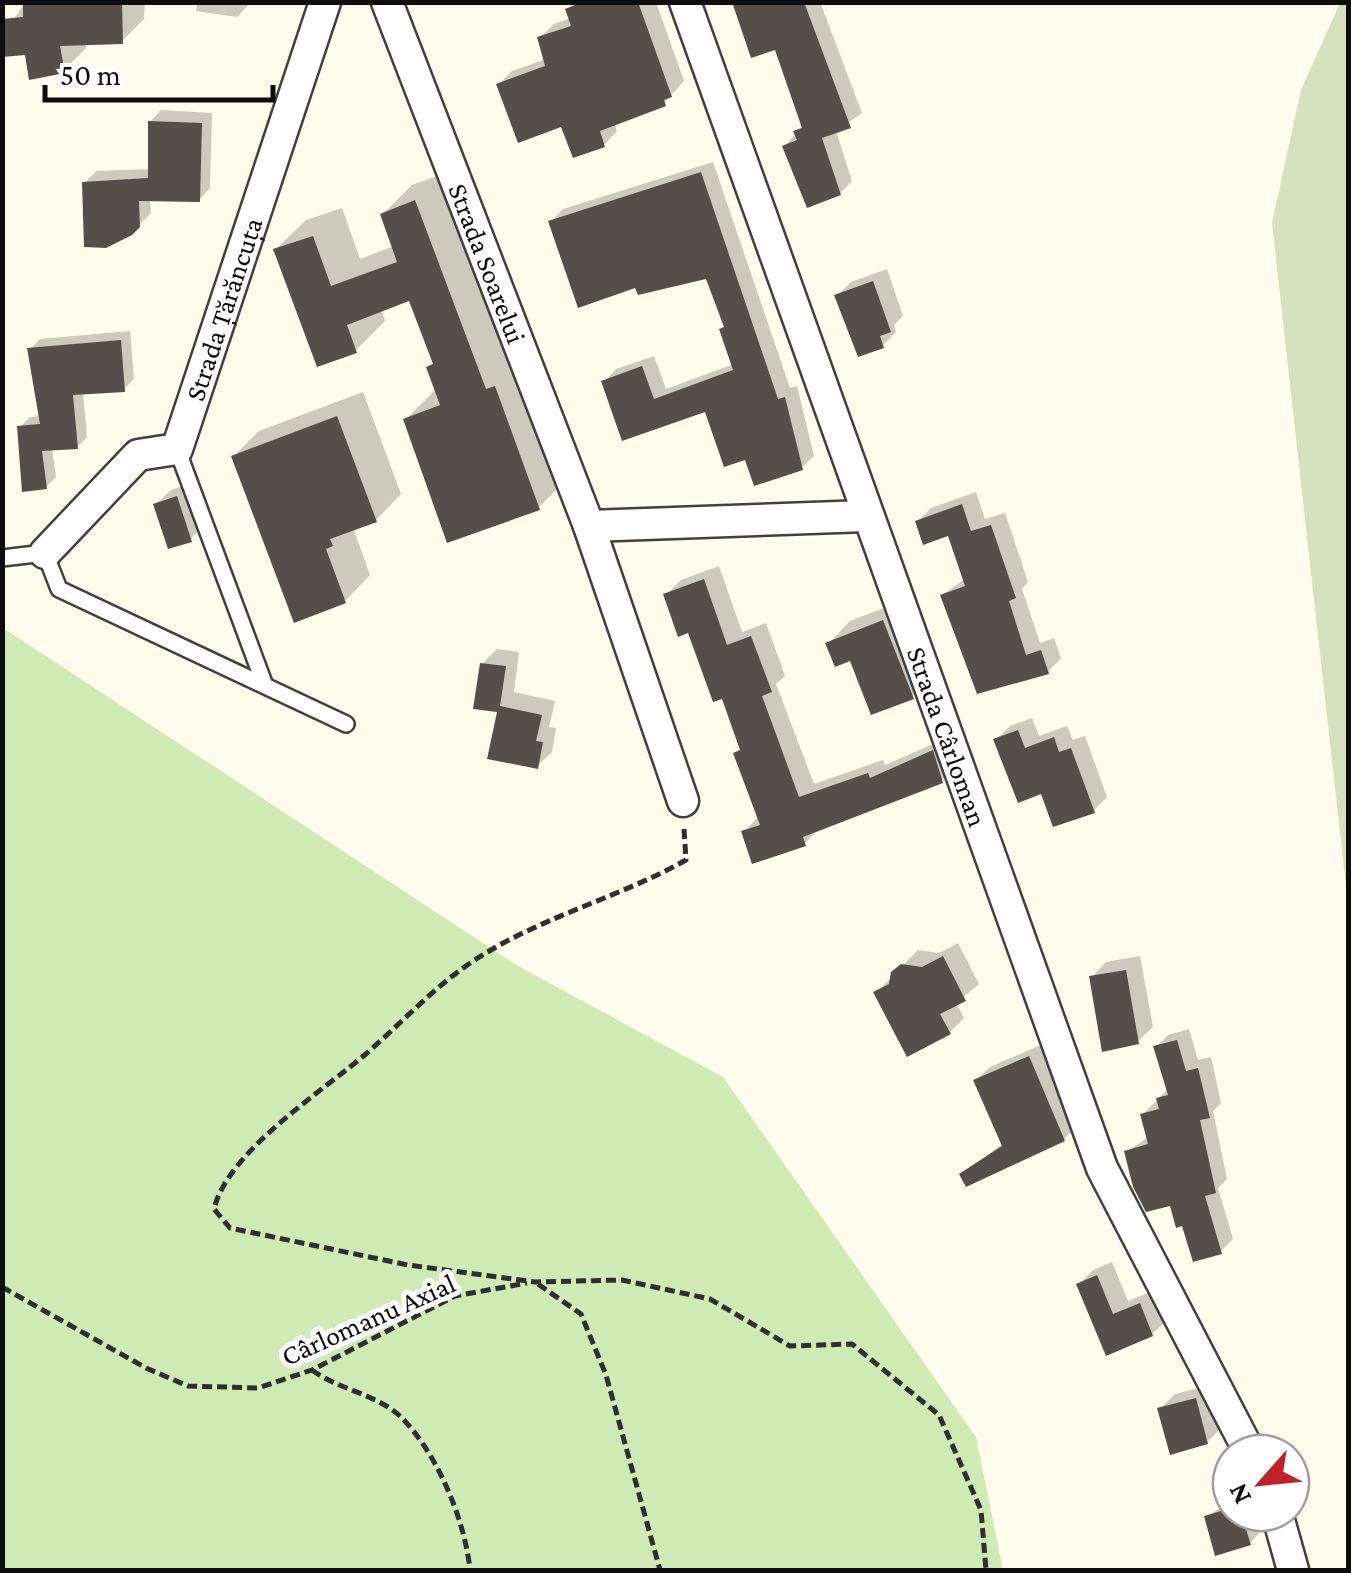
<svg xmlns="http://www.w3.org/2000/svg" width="1351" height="1573" font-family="'Crimson Pro',serif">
  <rect width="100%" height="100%" fill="#fffced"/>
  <path fill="#d0eab6" d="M3 628 518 966 723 1077 976 1437 1003 1570H3Z"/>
  <path fill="#d5e1be" d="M1340 3H1348V904L1272 223 1301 90Z"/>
  <g fill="#0003">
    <path d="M25 2H145L144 19 122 41 85 42 86 48 64 70 27 52 14 19Z"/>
    <path d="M197 2H251L237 17 196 11Z"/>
    <path d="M575 2H656L684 81 664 103 614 122 617 131 604 145 499 84 512 71 546 59 540 38 554 24 571 18 568 10Z"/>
    <path d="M735 2H820L862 113 836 131 852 181 840 193 785 146 804 124 777 47Z"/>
    <path d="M161 110 212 113 210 188 199 200 150 199 151 213 139 225 85 183 96 171 150 169V122Z"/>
    <path d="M713 162 790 388 797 386 814 456 801 468 747 456 706 409 624 438 604 382 616 369 654 356 666 389 734 364 726 325 708 276 637 285 551 222 563 209Z"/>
    <path d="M445 173 568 478 538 508 406 419 435 390 429 367 434 362 411 298 381 309 385 321 356 350 276 249 306 220 342 208 360 259 394 246 383 214 412 185Z"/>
    <path d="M887 269 903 316 894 325 896 332 882 346 837 296 851 282Z"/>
    <path d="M130 331 134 379 124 389 83 392 87 437 77 447 52 448 56 477 46 487 20 427 30 417 41 416 30 349 40 339Z"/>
    <path d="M363 392 401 494 376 520 353 528 370 575 345 601 234 456 259 431Z"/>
    <path d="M192 483 205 525 190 539 156 504 171 490Z"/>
    <path d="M976 492 985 519 1005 513 1028 582 1022 589 1040 643 1054 638 1061 658 1048 672 942 595 965 579 949 533 917 522 931 508Z"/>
    <path d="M719 566 742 632 766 623 785 676 776 684 814 784 883 760 885 765 947 738 956 767 941 781 819 829 804 844 744 832 759 816 736 754 742 748 724 695 666 595 681 580Z"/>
    <path d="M905 600 935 674 912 697 828 644 850 621Z"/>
    <path d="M497 649 519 652 514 692 555 701 549 727 556 728 552 752 537 766 500 710 482 664Z"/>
    <path d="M1032 718 1039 736 1067 726 1073 740 1085 736 1107 797 1093 811 1043 791 996 740 1010 726Z"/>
    <path d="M958 943 979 984 956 1003 964 1018 950 1032 876 993 918 950 939 953Z"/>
    <path d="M1140 956 1153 1027 1138 1041 1092 977 1106 962Z"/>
    <path d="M1189 1029 1198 1060 1211 1057 1221 1103 1213 1111 1227 1179 1218 1188 1233 1239 1221 1251 1184 1223 1127 1152 1148 1137 1143 1114 1168 1089 1156 1047 1168 1035Z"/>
    <path d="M1043 1044 1078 1125 1064 1139 962 1175 1003 1143 976 1080 990 1067Z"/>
    <path d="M1112 1262 1128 1301 1155 1290 1167 1320 1152 1334 1107 1353 1078 1285 1093 1270Z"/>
    <path d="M1210 1385 1222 1427 1207 1442 1160 1409 1175 1394Z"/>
    <path d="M1231 1500V1513H1260L1264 1528 1250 1543 1207 1517Z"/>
  </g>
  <g fill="#564e49">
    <path d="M23 2H122L123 44 60 46 65 73 29 80 25 55 2 57V19L23 17Z"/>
    <path d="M583 2H638L672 97 664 100 666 106 600 131 605 147 573 158 561 127 518 143 496 84 545 66 537 37 571 26 565 9Z"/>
    <path d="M732 2H804L851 128 822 138 841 195 807 208 782 146 797 140 793 131 802 128 775 50 751 58Z"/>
    <path d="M148 121 202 123 200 202 139 201 140 227 132 235 106 248 84 247 82 182 148 178Z"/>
    <path d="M701 172 778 399 785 397 803 470 754 486 745 460 724 467 705 412 622 441 601 381 642 366 654 399 733 370 719 329 724 327 706 279 638 295 635 288 578 308 548 221Z"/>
    <path d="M415 200 486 389 495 386 540 510 447 543 403 419 440 405 426 367 433 364 409 301 347 325 357 353 317 367 273 249 313 236 331 286 397 262 380 214Z"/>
    <path d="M873 281 891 332 880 336 884 348 858 357 834 295Z"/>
    <path d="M121 340 125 392 73 395 78 449 42 451 47 489 22 492 17 426 40 424 27 348Z"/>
    <path d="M337 416 377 522 330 539 333 546 326 549 346 603 294 623 231 456Z"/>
    <path d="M177 496 192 542 168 549 153 504Z"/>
    <path d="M962 504 971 531 991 525 1016 598 1009 601 1026 655 1041 650 1049 674 977 694 940 595 965 586 948 536 923 545 915 521Z"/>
    <path d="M704 579 727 645 751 636 772 692 762 696 799 797 868 773 870 778 933 750 943 783 803 837 806 846 752 864 741 831 760 825 733 753 740 750 722 699 713 702 688 633 678 637 663 594Z"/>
    <path d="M883 620 914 699 871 715 850 661 835 667 825 643Z"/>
    <path d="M480 663 506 666 500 706 542 715 536 741 543 742 538 769 487 759 497 712 473 709Z"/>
    <path d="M1018 730 1025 748 1054 737 1059 752 1071 748 1095 813 1053 827 1041 794 1018 803 993 739Z"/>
    <path d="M943 956 966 1001 940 1014 951 1034 907 1057 873 992 889 984 891 972 901 964 922 967Z"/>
    <path d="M1126 970 1139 1044 1102 1052 1089 976Z"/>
    <path d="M1177 1040 1186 1071 1198 1068 1210 1118 1200 1120 1216 1193 1205 1196 1222 1254 1193 1262 1182 1226 1176 1228 1170 1206 1146 1212 1133 1187 1124 1151 1148 1144 1140 1114 1159 1109 1156 1098 1168 1095 1153 1046Z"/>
    <path d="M1029 1056 1065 1141 966 1187 959 1174 1002 1146 973 1080Z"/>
    <path d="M1097 1275 1113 1314 1140 1303 1153 1336 1106 1356 1076 1284Z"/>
    <path d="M1196 1398 1208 1444 1170 1455 1157 1408Z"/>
    <path d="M1231 1508V1513H1241L1251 1545 1215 1556 1204 1516Z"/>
  </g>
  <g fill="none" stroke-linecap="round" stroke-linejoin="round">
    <defs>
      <g id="lane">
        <path d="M177 449 264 683"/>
        <path d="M2 558 45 553 59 589 346 724"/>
      </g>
      <g id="street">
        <path id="s1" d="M387 2 589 526 683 801"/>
        <path id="s2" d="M685 2 1102 1168 1250 1453"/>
        <path d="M589 526 866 516"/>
        <path id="s3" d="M45 553 138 455 177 449 325 2"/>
        <path d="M1277 1513 1293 1570"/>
      </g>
    </defs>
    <use href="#lane" stroke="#404040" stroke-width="20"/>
    <use href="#street" stroke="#404040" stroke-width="35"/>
    <g stroke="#2f2f2f" stroke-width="5" stroke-dasharray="10 5" stroke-linecap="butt">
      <path d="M684 829 686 860C624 895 552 914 491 950 443 977 408 1017 367 1053 323 1091 228 1151 214 1209L230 1228 408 1265 535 1282 622 1280 710 1299 790 1346 852 1344 939 1415 981 1510 986 1570"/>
      <path d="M538 1284 581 1314 606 1375 660 1570"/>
      <path d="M2 1287 146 1368 188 1386 258 1388 312 1370 455 1296 527 1283"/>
      <path d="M312 1370C339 1390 377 1394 401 1417 437 1453 465 1520 470 1570"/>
    </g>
    <use href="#lane" stroke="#fff" stroke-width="15"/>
    <use href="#street" stroke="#fff" stroke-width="30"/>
  </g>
  <g text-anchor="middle" stroke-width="10" stroke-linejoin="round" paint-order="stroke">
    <g font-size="28" fill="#0d0d0d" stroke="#fff">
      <text dy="10" stroke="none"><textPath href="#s1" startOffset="280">Strada Soarelui</textPath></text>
      <text dy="10" stroke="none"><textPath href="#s3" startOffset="322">Strada Țărăncuța</textPath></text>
      <text dy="10" stroke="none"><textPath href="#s2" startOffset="780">Strada Cârloman</textPath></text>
      <text transform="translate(368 1319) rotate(-24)" y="10">Cârlomanu Axial</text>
    </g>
  </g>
  <rect width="1351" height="1573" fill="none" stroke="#0d0d0d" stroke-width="10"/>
  <g transform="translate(1261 1483) rotate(243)"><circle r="48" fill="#ffffff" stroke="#9e9e9e" stroke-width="2.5"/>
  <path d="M0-8L18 38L0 25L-18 38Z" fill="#bf2328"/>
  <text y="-15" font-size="28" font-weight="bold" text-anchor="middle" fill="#0d0d0d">N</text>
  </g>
  <path d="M45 85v15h228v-15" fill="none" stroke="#0d0d0d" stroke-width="5"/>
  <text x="60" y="85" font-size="30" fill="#0d0d0d" stroke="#ffffff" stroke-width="8" paint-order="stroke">50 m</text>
</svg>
